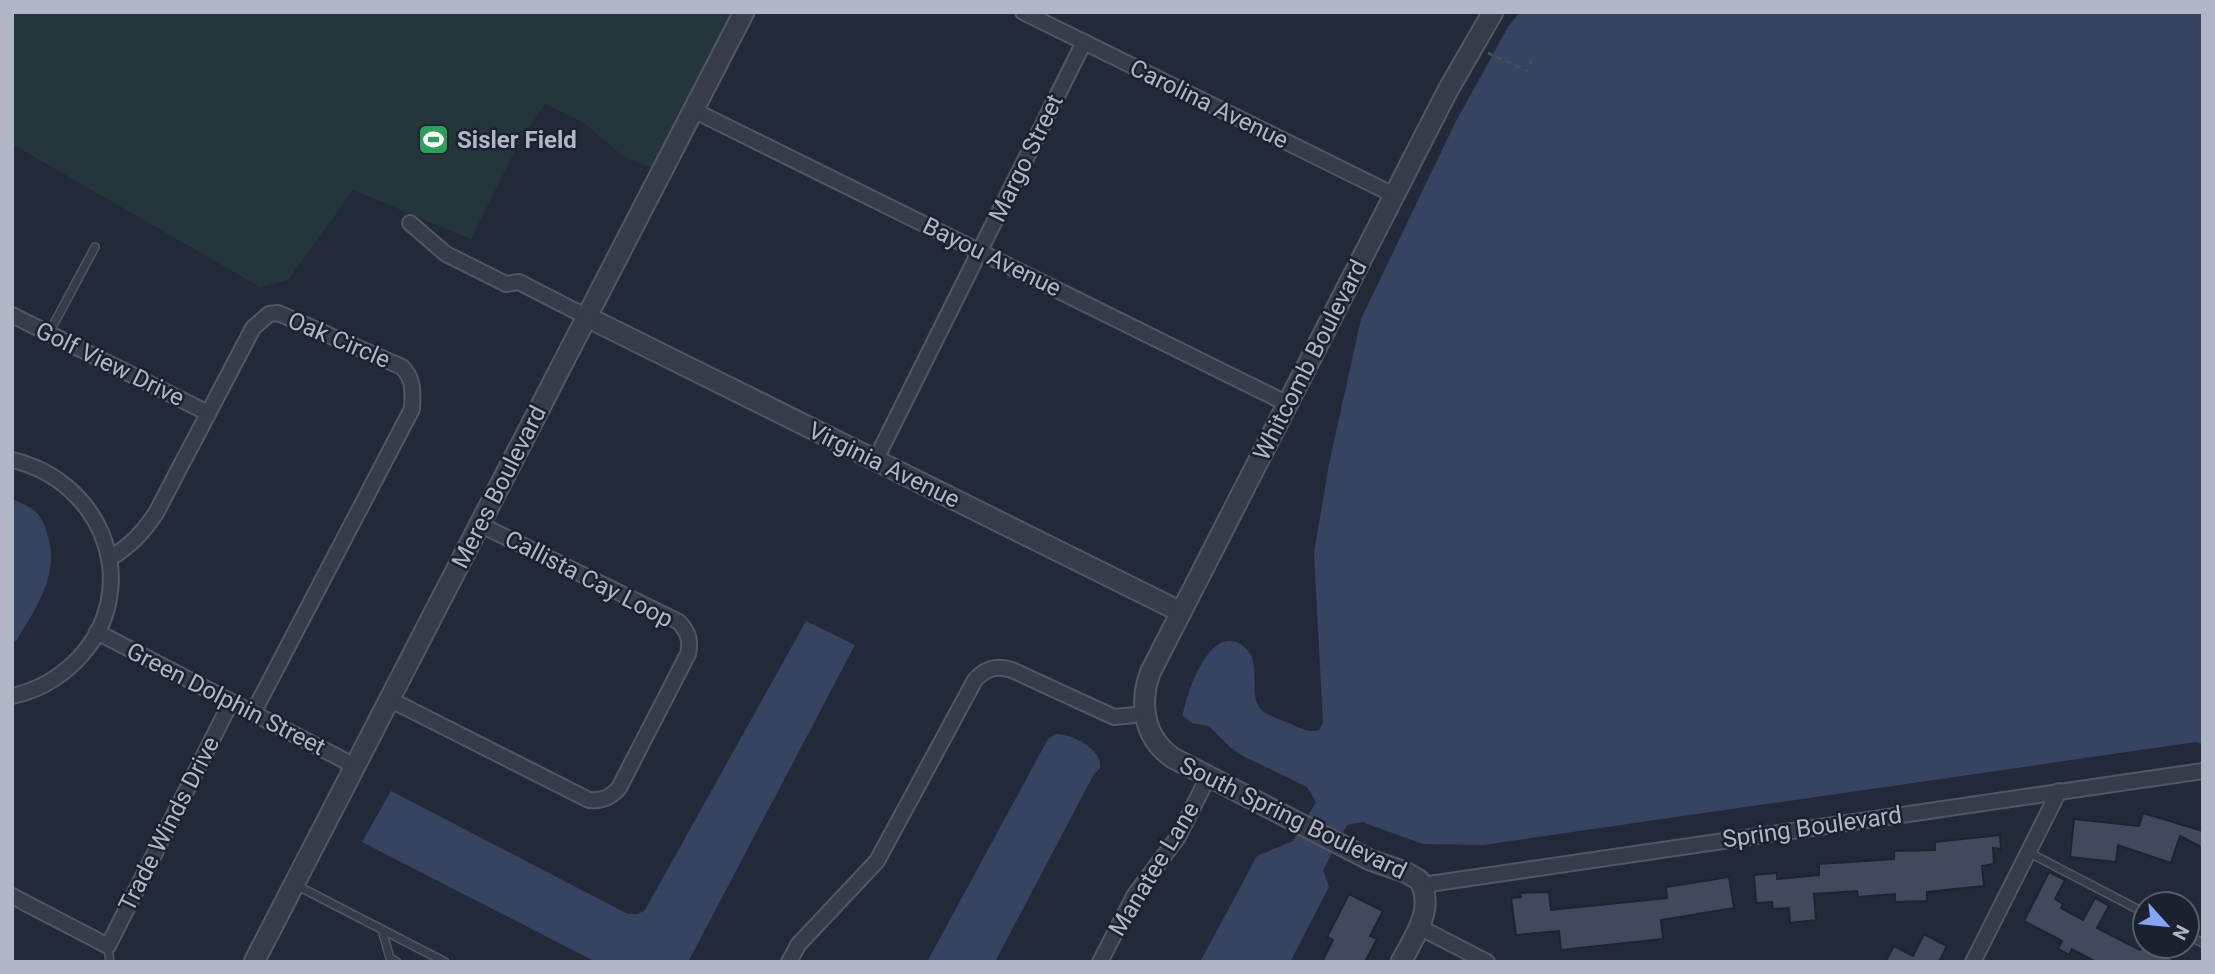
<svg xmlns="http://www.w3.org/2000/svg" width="2215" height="974" font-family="Roboto,sans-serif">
  <rect width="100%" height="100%" fill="#222a3a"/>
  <path fill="#24363b" d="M12 12H733L654 169 623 156 583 122 545 104 521 139 471 239 353 190 288 280 260 287 12 144Z"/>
  <g fill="#364361">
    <path d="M1520 12H2203V744L2196 742 1483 845 1423 844 1362 822 1347 825 1323 870 1329 887 1290 962H1200L1257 856 1293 841 1316 802 1307 787 1243 756 1231 748 1209 726 1192 723 1183 716C1186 692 1214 613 1248 651 1262 668 1246 698 1264 712 1271 717 1281 720 1289 723 1300 728 1307 733 1319 730L1323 723 1314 553 1329 464 1361 319 1455 123 1508 27Z"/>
    <path d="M12 499C38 510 42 513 49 540 58 577 35 610 16 641L12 640Z"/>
    <path d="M806 621 855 645 688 962H596L362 842 391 791 628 914H638L645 910Z"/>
    <path d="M1056 734C1073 735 1102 748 1100 768L1094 774 995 962H927L1048 739Z"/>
  </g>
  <g fill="#41495c" stroke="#1d2331" stroke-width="2">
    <path d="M2143 813 2203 831V848L2180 836 2171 863 2118 845 2116 862 2070 857 2074 819 2139 826Z"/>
    <path d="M2000 835 2001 849 1993 848 1994 864 1982 866 1984 886 1927 892V901L1895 902V894L1858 897 1857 891 1814 894 1816 920 1790 923 1789 908 1773 909 1772 902 1756 903 1754 875 1777 873V879L1819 875V864L1894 859V851L1935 850V842Z"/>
    <path d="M2049 872 2065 880 2055 899 2063 904 2061 908 2083 920 2095 898 2109 906 2097 928 2140 950 2144 944 2178 962H2096L2072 949 2069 955 2058 949 2062 941 2024 921Z"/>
    <path d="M1729 877 1734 908 1661 920 1663 939 1561 950 1559 931 1516 935 1511 898 1521 897 1520 893 1549 892 1551 910 1667 898 1666 887Z"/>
    <path d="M1349 894 1383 911 1370 936 1377 939 1365 962H1322L1333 940 1327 937Z"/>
    <path d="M1924 934 1947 946 1939 962H1885L1894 946 1913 956Z"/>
  </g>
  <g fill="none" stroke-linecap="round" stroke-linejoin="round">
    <defs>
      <g id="service">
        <path d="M49 333 95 247"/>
        <path d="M2028 852 2145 913"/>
        <path d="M294 884 445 962"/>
        <path d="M382 930 390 958 397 962"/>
        <path d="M2187 935 2203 943"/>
        <path d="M108 947 110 962"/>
      </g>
      <g id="minor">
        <path d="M1023 12 1394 195"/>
        <path d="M695 111 1288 404"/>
        <path d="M410 223 446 254 506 284 519 282 587 317"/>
        <path d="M12 315 208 413"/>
        <path d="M12 460C104 481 145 590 77 660 59 678 37 691 12 696"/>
        <path d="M875 461 1084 42"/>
        <path d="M109 559C130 546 142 534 156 513L253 328 269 314 278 313 402 367C414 379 413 393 412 409L253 713"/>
        <path d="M97 632 355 766"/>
        <path d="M389 699 589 800C602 801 610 798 619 788L688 654C691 640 688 632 679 622L479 524"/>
        <path d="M1422 885 2203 771"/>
        <path d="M12 896 108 946 231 702"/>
        <path d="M1419 927 1487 962"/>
        <path d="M789 962 798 945 877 861 975 680C986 668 997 665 1012 670L1114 717 1145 714"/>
        <path d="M1100 962 1134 896 1178 837 1208 777"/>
        <path d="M1973 962 2059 791"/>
      </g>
      <g id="tertiary">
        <path d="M587 317 1181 612"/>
        <path d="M254 962 744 12"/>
        <path d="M1401 962C1414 937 1436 908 1419 880L1405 872 1370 860 1173 758C1144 738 1139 705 1150 673L1448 90 1493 12"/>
      </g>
    </defs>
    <use href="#service" stroke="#515765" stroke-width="10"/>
    <use href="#minor" stroke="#515765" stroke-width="18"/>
    <use href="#tertiary" stroke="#515765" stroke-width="23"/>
    <path stroke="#425358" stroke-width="2.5" stroke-dasharray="5 5" stroke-linecap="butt" d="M1488 53 1527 71 1532 60"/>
    <use href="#service" stroke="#363c4a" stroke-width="7"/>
    <use href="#minor" stroke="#363c4a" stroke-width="14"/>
    <use href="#tertiary" stroke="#363c4a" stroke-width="19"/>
  </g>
  <defs>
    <symbol id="stadium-square" viewBox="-11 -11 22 22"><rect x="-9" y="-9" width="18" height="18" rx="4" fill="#2e9e5b" stroke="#1b212f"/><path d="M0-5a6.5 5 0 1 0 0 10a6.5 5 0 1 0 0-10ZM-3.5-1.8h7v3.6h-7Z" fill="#fff"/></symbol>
  </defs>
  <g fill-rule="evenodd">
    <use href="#stadium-square" x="416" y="122" width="35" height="35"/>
  </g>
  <g text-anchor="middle" stroke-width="5" stroke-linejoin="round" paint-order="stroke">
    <g font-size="24" fill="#b1b7c6" stroke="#1b212f">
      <text transform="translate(1209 104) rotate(26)" y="8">Carolina Avenue</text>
      <text transform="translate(1026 158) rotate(-64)" y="8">Margo Street</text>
      <text transform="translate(992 257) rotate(26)" y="8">Bayou Avenue</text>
      <text transform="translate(339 340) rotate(23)" y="8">Oak Circle</text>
      <text transform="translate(1310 360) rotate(-63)" y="8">Whitcomb Boulevard</text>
      <text transform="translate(110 364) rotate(26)" y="8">Golf View Drive</text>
      <text transform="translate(884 465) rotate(26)" y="8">Virginia Avenue</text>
      <text transform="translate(499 487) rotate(-63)" y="8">Meres Boulevard</text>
      <text transform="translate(589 579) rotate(27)" y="8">Callista Cay Loop</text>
      <text transform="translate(226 699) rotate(27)" y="8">Green Dolphin Street</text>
      <text transform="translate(1293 818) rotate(26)" y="8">South Spring Boulevard</text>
      <text transform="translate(169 824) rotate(-63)" y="8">Trade Winds Drive</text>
      <text transform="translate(1812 827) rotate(-8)" y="8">Spring Boulevard</text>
      <text transform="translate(1154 869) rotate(-59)" y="8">Manatee Lane</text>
    </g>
    <g font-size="24" font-weight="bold" fill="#b1b7c6" stroke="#1b212f" text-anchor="start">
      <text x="457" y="148">Sisler Field</text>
    </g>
  </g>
  <rect width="2215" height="974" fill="none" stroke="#b1b7c6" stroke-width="28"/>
  <g transform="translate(2166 925) rotate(117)"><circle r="33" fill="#1b212f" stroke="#575d6b" stroke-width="2"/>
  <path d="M0-5L12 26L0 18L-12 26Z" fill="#86a5f6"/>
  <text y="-10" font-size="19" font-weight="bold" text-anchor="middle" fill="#b1b7c6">N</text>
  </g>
</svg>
